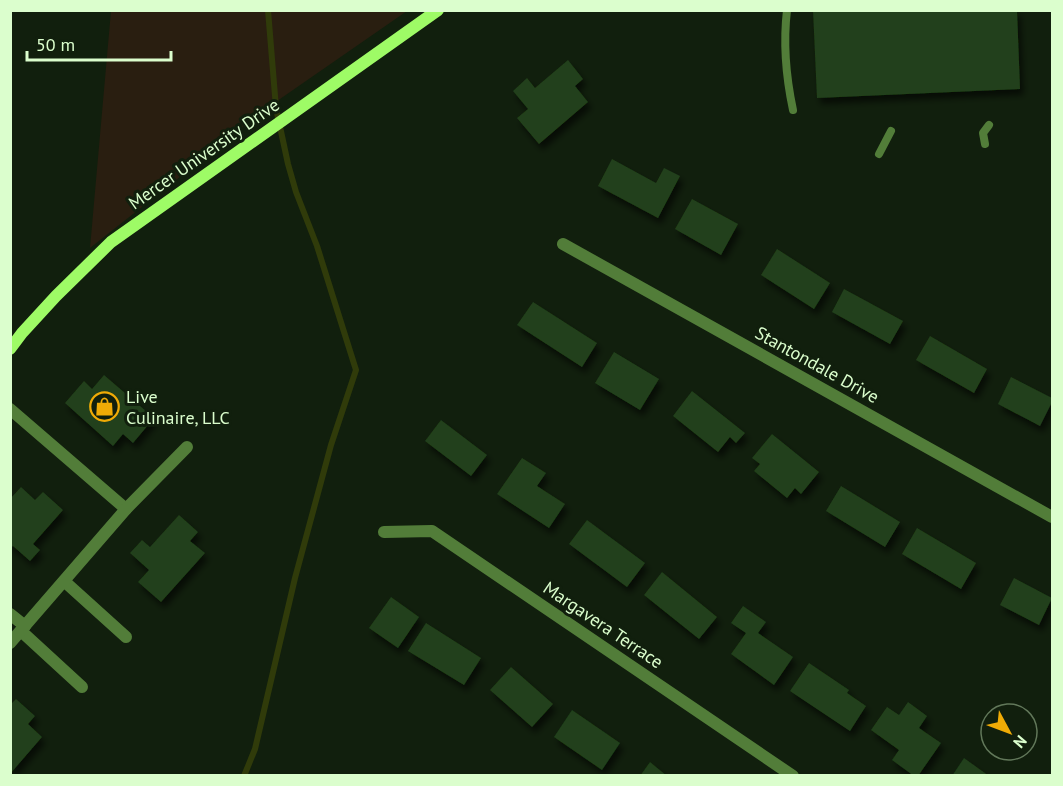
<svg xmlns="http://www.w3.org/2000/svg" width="1063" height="786" font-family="'PT Sans',sans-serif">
  <defs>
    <filter id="shadow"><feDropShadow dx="3.5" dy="6" stdDeviation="3" flood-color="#0009"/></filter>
  </defs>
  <rect width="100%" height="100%" fill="#111f0d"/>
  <path fill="#291e10" d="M111 11V10L407 11 267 108 90 248Z"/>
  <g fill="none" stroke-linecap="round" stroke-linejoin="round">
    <path stroke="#303b0a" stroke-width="6" d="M244 776 255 749 295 578 331 445 356 370 317 246 296 192 288 164 276 108 268 10"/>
  </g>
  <g fill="#21401a" filter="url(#shadow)">
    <path d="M813 10H1017L1020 89 817 98Z"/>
    <path d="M568 60 583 79 575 86 588 102 539 144 517 118 528 109 513 91 527 78 535 88Z"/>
    <path d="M612 159 656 183 664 168 680 176 658 218 598 186Z"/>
    <path d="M692 199 738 224 721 255 675 229Z"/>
    <path d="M777 249 830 283 814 309 761 275Z"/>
    <path d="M844 289 903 321 890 344 832 312Z"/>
    <path d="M533 302 597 343 582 367 517 325Z"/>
    <path d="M930 336 987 369 974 393 916 360Z"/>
    <path d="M614 352 659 379 640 410 595 383Z"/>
    <path d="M104 375 154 418 133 443 123 434 113 446 65 403 84 381 92 389Z"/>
    <path d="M1011 377 1052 398V402L1040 426 998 404Z"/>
    <path d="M692 391 745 433 736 443 730 437 718 452 673 416Z"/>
    <path d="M441 420 487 455 471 476 425 441Z"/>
    <path d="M772 434 819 472 801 494 795 488 787 498 754 471 760 464 752 458Z"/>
    <path d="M522 458 546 473 537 486 565 504 549 528 497 494Z"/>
    <path d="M841 486 900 522 885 547 826 511Z"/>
    <path d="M21 487 35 500 43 492 63 510 33 544 40 550 30 561 13 546 10 548V499Z"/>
    <path d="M179 515 198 532 190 541 205 553 161 602 138 582 149 570 130 553 142 540 150 547Z"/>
    <path d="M587 520 645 563 627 587 569 544Z"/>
    <path d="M917 528 976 563 961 589 902 554Z"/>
    <path d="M662 572 717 617 699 639 644 595Z"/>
    <path d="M1014 578 1052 598 1039 625 1000 605Z"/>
    <path d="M391 597 419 617 398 648 369 628Z"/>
    <path d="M743 606 766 622 758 633 793 657 774 685 731 654 746 633 731 623Z"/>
    <path d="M426 623 481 658 464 685 408 651Z"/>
    <path d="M809 663 849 690 847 693 866 706 850 731 790 691Z"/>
    <path d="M511 667 553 704 532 727 490 690Z"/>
    <path d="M16 699 35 716 28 724 42 737 10 774V705Z"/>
    <path d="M908 702 927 716 919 728 941 743 918 776H914L892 760 899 750 871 730 887 707 899 715Z"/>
    <path d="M572 710 620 743 602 770 554 737Z"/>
    <path d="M964 758 989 776H952Z"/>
    <path d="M650 762 667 776H640Z"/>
  </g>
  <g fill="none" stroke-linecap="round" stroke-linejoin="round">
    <g stroke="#527d39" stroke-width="8">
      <path d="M787 10C783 44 786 77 793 110"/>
      <path d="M985 144 983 133 989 125"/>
      <path d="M879 154 891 131"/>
    </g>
    <g stroke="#527d39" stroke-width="12">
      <path d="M563 244 1052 517"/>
      <path d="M10 409 126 509"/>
      <path d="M384 532 432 531 793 776"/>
      <path d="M64 581 126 637"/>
      <path d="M10 614 25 626"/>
      <path d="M21 631 82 687"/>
      <path d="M10 643 126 509 187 447"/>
    </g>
    <path stroke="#9efb66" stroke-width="12" d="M10 349 22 333 56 296 111 242 438 10"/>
  </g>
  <defs>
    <symbol id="shop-ring" viewBox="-11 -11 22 22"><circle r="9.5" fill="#111f0d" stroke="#f0ab06" stroke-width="1.5"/><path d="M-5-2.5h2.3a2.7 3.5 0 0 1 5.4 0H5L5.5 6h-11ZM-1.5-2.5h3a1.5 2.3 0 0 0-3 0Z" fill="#f0ab06"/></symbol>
  </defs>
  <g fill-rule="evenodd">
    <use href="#shop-ring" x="88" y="390" width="33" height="33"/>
  </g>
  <g text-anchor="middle" stroke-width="6" stroke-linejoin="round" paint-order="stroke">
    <g font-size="18" fill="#dbfecd" stroke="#111f0d">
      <text transform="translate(204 154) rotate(-35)" y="6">Mercer University Drive</text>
      <text transform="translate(817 365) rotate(29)" y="6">Stantondale Drive</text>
      <text transform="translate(603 625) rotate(34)" y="6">Margavera Terrace</text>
    </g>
    <g font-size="18" fill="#dbfecd" stroke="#111f0d" text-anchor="start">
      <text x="126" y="403">Live<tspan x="126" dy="21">Culinaire, LLC</tspan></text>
    </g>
  </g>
  <rect width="1063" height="786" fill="none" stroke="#dbfecd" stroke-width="24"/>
  <g transform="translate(1009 732) rotate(131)"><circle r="28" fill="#111f0d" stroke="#62785a" stroke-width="1.5"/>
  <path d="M0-4.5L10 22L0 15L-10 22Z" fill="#f0ab06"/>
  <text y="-9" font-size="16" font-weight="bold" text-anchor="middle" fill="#dbfecd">N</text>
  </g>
  <path d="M27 51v9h144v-9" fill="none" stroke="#dbfecd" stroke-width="3"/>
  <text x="36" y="51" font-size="18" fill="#dbfecd" stroke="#111f0d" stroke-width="4.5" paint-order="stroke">50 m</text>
</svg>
